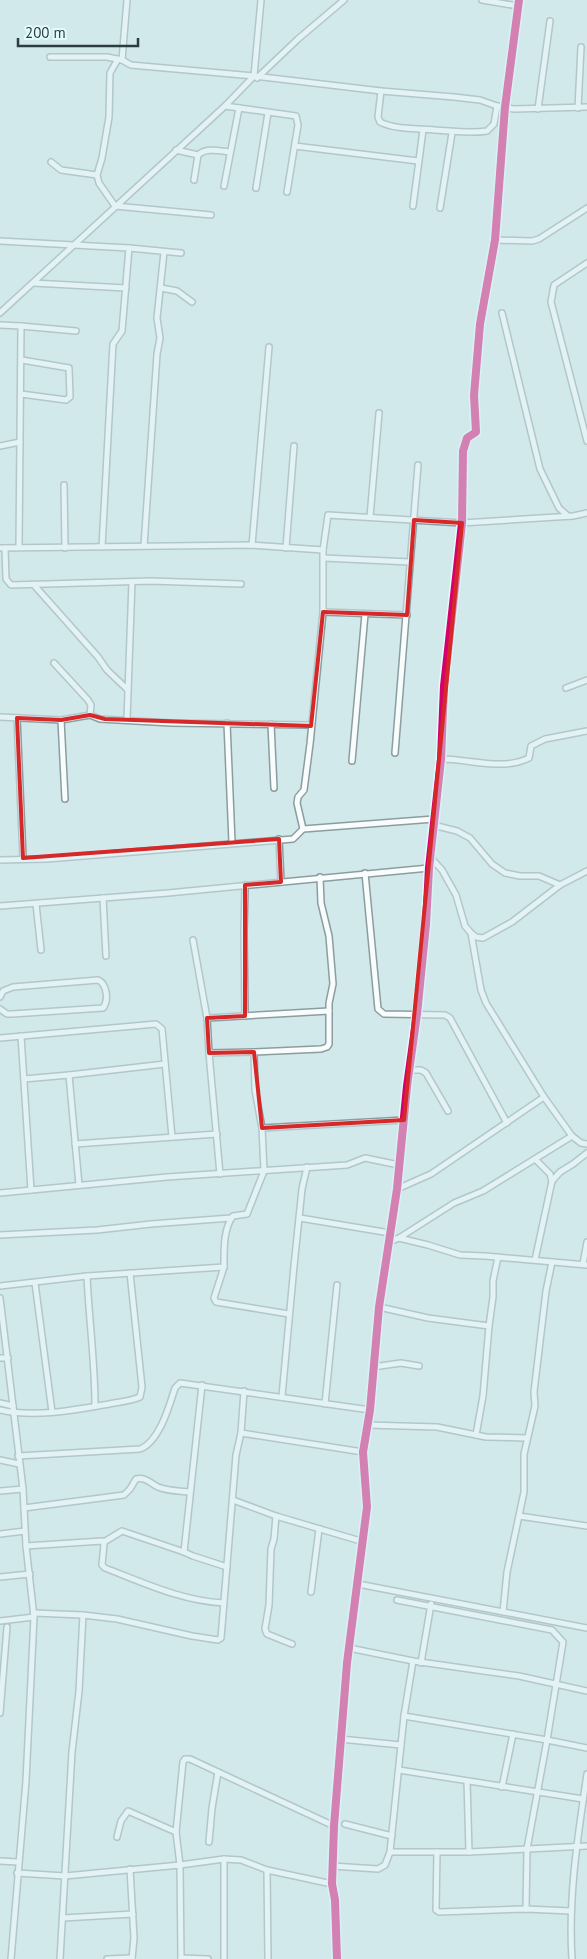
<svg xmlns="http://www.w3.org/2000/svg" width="587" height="1959" font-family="'PT Sans',sans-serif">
  <rect width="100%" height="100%" fill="#d2e9ec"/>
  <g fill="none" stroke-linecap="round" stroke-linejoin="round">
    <defs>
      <g id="minor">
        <path d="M482 0 518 6"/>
        <path d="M50 57H107L122 60 131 65 254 76 261 0"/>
        <path d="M118 59 110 73 109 117 102 158 97 175 99 183 115 206 211 215"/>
        <path d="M122 60 127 0"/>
        <path d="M257 78 298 39 344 0"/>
        <path d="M381 91 378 117 380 122C396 130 418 128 435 130 454 131 469 134 487 131L494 124 497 106"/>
        <path d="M578 108 581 47"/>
        <path d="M538 109 550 21"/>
        <path d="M295 146 418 161"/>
        <path d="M176 150 198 155"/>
        <path d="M51 162 61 170 97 175"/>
        <path d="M194 180 198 155C206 147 220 151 230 152"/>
        <path d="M224 186 239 108"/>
        <path d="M256 188 268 113"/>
        <path d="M287 192 298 125 296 116 225 106 254 76 381 91 454 97 480 100 497 106 514 109 587 107"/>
        <path d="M413 206 423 130"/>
        <path d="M440 208 452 133"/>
        <path d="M495 240 532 241 539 239 587 208"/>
        <path d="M0 241 129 248 122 331 113 344 102 547"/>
        <path d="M129 248 181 253"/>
        <path d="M587 263 554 285 551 302 587 441"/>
        <path d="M33 283 126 288"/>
        <path d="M161 288 177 291 192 302"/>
        <path d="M0 313 225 106"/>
        <path d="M502 313 540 469 559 508 568 516"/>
        <path d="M0 325 21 326 19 547"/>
        <path d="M21 326 76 331"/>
        <path d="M21 394 66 400 70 397 69 368 22 360"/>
        <path d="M0 446 20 442"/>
        <path d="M64 485 65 548"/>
        <path d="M370 517 379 413"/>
        <path d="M252 545 269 347"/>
        <path d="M144 546 157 354 160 338 157 318 164 252"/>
        <path d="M0 548 252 545 323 550"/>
        <path d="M5 548 6 579 11 585 151 581 241 584"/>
        <path d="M286 548 294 446"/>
        <path d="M324 558 410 562"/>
        <path d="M34 585 98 657 107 670 128 690"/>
        <path d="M323 612 407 615"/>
        <path d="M54 663 88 700 91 705 90 715"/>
        <path d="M566 688 587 680"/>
        <path d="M0 717 61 720 90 715 100 719 171 723 311 725"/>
        <path d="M17 718 23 858"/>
        <path d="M127 719 132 582"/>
        <path d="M61 720 65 799"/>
        <path d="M227 723 232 842"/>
        <path d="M271 724 274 788"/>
        <path d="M395 753 418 465"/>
        <path d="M441 759C469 759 503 771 529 758L531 746 545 739 587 731"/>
        <path d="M352 761 365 614"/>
        <path d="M433 825 457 831 470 838 492 864 505 873 520 876H539L560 885"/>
        <path d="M303 829 434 819"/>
        <path d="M279 839 281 882"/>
        <path d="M430 857 442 870 456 895 465 926 471 933 476 937 483 938 512 922 560 885 587 871"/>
        <path d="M0 860 47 859 293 839 303 829 297 803 298 797 304 790 310 744 323 612V550L328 515 462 523 573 516 587 513"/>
        <path d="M365 873 378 1009 384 1014 445 1015 450 1018 507 1123"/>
        <path d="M103 898 106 956"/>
        <path d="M36 904 41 950"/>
        <path d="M0 906 168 893 429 868"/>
        <path d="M471 933 481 990 486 1003 544 1097"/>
        <path d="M193 940 207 1018 209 1053"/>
        <path d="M0 997 3 991 13 987 98 980C107 984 109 1000 103 1008L12 1014H7L0 1009"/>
        <path d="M245 1016 244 933 245 885"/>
        <path d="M207 1018 329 1011"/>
        <path d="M21 1036 31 1190"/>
        <path d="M0 1038 156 1024 162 1029 172 1137"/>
        <path d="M409 1070H421L426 1073 448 1111"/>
        <path d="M24 1079 69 1075"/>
        <path d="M262 1128 404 1120"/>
        <path d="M572 1136 581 1143 587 1144"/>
        <path d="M75 1144 217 1134"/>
        <path d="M220 1174 209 1053 254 1052"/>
        <path d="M552 1181 560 1172 573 1164 587 1153"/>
        <path d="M79 1185 69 1075 165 1064"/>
        <path d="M0 1193 167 1177 347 1165 365 1158 399 1165"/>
        <path d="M300 1218 390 1233"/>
        <path d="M0 1235 97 1230 151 1224 231 1218"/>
        <path d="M399 1238 428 1245 460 1255 485 1256 587 1265"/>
        <path d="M389 1242 399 1238 454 1203 483 1191 572 1136 544 1097 431 1174 397 1189"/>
        <path d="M535 1260 552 1181 550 1174 535 1159"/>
        <path d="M583 1264 587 1242"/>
        <path d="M224 1267 214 1298 216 1302 289 1314"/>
        <path d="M87 1276C89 1320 95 1362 95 1406"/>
        <path d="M35 1283 52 1412"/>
        <path d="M0 1286 87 1276 224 1267C224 1252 223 1229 233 1216L247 1214 264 1171 262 1128 255 1090 254 1052 321 1049 327 1047 329 1044V1003L333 984 329 936 321 903 320 877"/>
        <path d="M0 1298 23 1489 26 1546 34 1617 26 1781 11 1959"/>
        <path d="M379 1307 428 1318 489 1326 493 1297V1281L498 1257"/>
        <path d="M0 1358H8"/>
        <path d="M373 1367 401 1363 419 1366"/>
        <path d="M282 1396 294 1266 302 1189 307 1167"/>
        <path d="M0 1403 13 1406"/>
        <path d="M325 1404 337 1285"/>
        <path d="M0 1410C35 1418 75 1410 109 1404 119 1402 131 1401 140 1397L142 1387 130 1273"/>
        <path d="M367 1425 437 1427 486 1437 527 1438"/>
        <path d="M241 1433 363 1452"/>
        <path d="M476 1435 483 1396 489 1326"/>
        <path d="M18 1456 140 1449C159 1442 169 1407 175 1388L180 1383 370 1410"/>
        <path d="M0 1460 19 1464"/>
        <path d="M0 1491 23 1489"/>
        <path d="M233 1500 276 1516 364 1542"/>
        <path d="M24 1508 124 1495 130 1489 136 1479C146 1477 150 1483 158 1487 167 1491 180 1491 190 1492"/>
        <path d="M276 1516 274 1539 271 1549 269 1605 265 1629 267 1634 292 1644"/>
        <path d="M519 1516 587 1526"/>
        <path d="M0 1534 25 1531"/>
        <path d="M104 1542 122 1531 184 1552 202 1385"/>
        <path d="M26 1546 102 1541 104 1544 102 1565 105 1568C144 1583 182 1601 224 1603"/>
        <path d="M184 1552 193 1556 227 1567"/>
        <path d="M0 1577 30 1574"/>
        <path d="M358 1584 587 1628"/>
        <path d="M311 1592 319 1529"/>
        <path d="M397 1600 552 1630 563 1642 547 1740 404 1716"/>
        <path d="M503 1612 507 1572 524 1492V1454L535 1406 534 1392 546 1291 552 1262"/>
        <path d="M34 1613 83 1615 117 1619 192 1636 218 1640 221 1638 236 1455 241 1433 244 1391"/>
        <path d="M0 1621 34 1617"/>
        <path d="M349 1648 413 1661 519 1676 587 1691"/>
        <path d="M413 1661 404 1716 390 1852H469L587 1846"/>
        <path d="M421 1663 431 1604"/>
        <path d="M0 1713 7 1627"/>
        <path d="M340 1739 401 1745"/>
        <path d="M399 1770 583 1799"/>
        <path d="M467 1781 469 1852"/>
        <path d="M502 1787 513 1734"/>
        <path d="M345 1824 392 1836"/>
        <path d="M117 1837 121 1821 128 1811 176 1832"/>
        <path d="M209 1842 212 1808 218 1772"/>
        <path d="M437 1852 436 1910 439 1912 526 1909 571 1911"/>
        <path d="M224 1859V1959"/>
        <path d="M0 1861 18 1862"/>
        <path d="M332 1866 378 1869 385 1865 390 1852"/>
        <path d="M130 1869 134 1938 132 1959"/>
        <path d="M267 1870 268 1959"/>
        <path d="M17 1873 65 1876 180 1865 181 1959"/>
        <path d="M332 1884 267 1870 241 1860 224 1859 180 1865 176 1832 183 1762 185 1759H190L334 1826"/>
        <path d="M526 1909 527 1849 547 1740 587 1748"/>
        <path d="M63 1918 133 1914"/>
        <path d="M181 1958 208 1959"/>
        <path d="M60 1959 72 1752 79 1691 83 1615"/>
        <path d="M107 1959 132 1958"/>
        <path d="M337 1959 335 1900 332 1884 334 1826 347 1663 367 1507 363 1452 370 1410 379 1307 397 1189 407 1086 417 1014 426 924 429 868 441 759 444 686 462 523 463 451 467 438 476 432 474 395 480 324 495 240 505 107 519 0"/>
        <path d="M572 1959C568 1897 578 1835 587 1774"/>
      </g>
    </defs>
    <use href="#minor" stroke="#8c9da0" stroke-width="8"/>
    <use href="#minor" stroke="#f8fcfc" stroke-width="5"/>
    <defs>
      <path id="cycleway" d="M337 1959 335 1900 332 1884 334 1826 347 1663 367 1507 363 1452 370 1410 379 1307 397 1189 407 1086 417 1014 426 924 429 868 441 759 444 686 462 523 463 451 467 438 476 432 474 395 480 324 495 240 505 107 519 0"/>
    </defs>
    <use href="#cycleway" stroke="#e3fbfe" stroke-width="11"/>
    <use href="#cycleway" stroke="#d6006c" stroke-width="8"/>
  </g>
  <path d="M0 0H587V1959H0ZM414 520 462 523 404 1120 262 1128 254 1052 209 1053 207 1018 245 1016V885L281 882 279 839 23 858 17 718 61 720 90 715 105 719 311 726 323 612 407 615Z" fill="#d2e9ec" fill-opacity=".55" fill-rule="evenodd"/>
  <path fill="none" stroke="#d62828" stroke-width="4" stroke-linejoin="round" d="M414 520 462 523 404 1120 262 1128 254 1052 209 1053 207 1018 245 1016V885L281 882 279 839 23 858 17 718 61 720 90 715 105 719 311 726 323 612 407 615Z"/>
  <path d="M18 38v8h120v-8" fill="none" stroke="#2d3d3f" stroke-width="2.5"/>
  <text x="25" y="38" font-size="15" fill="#2d3d3f" stroke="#e3fbfe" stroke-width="4" paint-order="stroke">200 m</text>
</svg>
